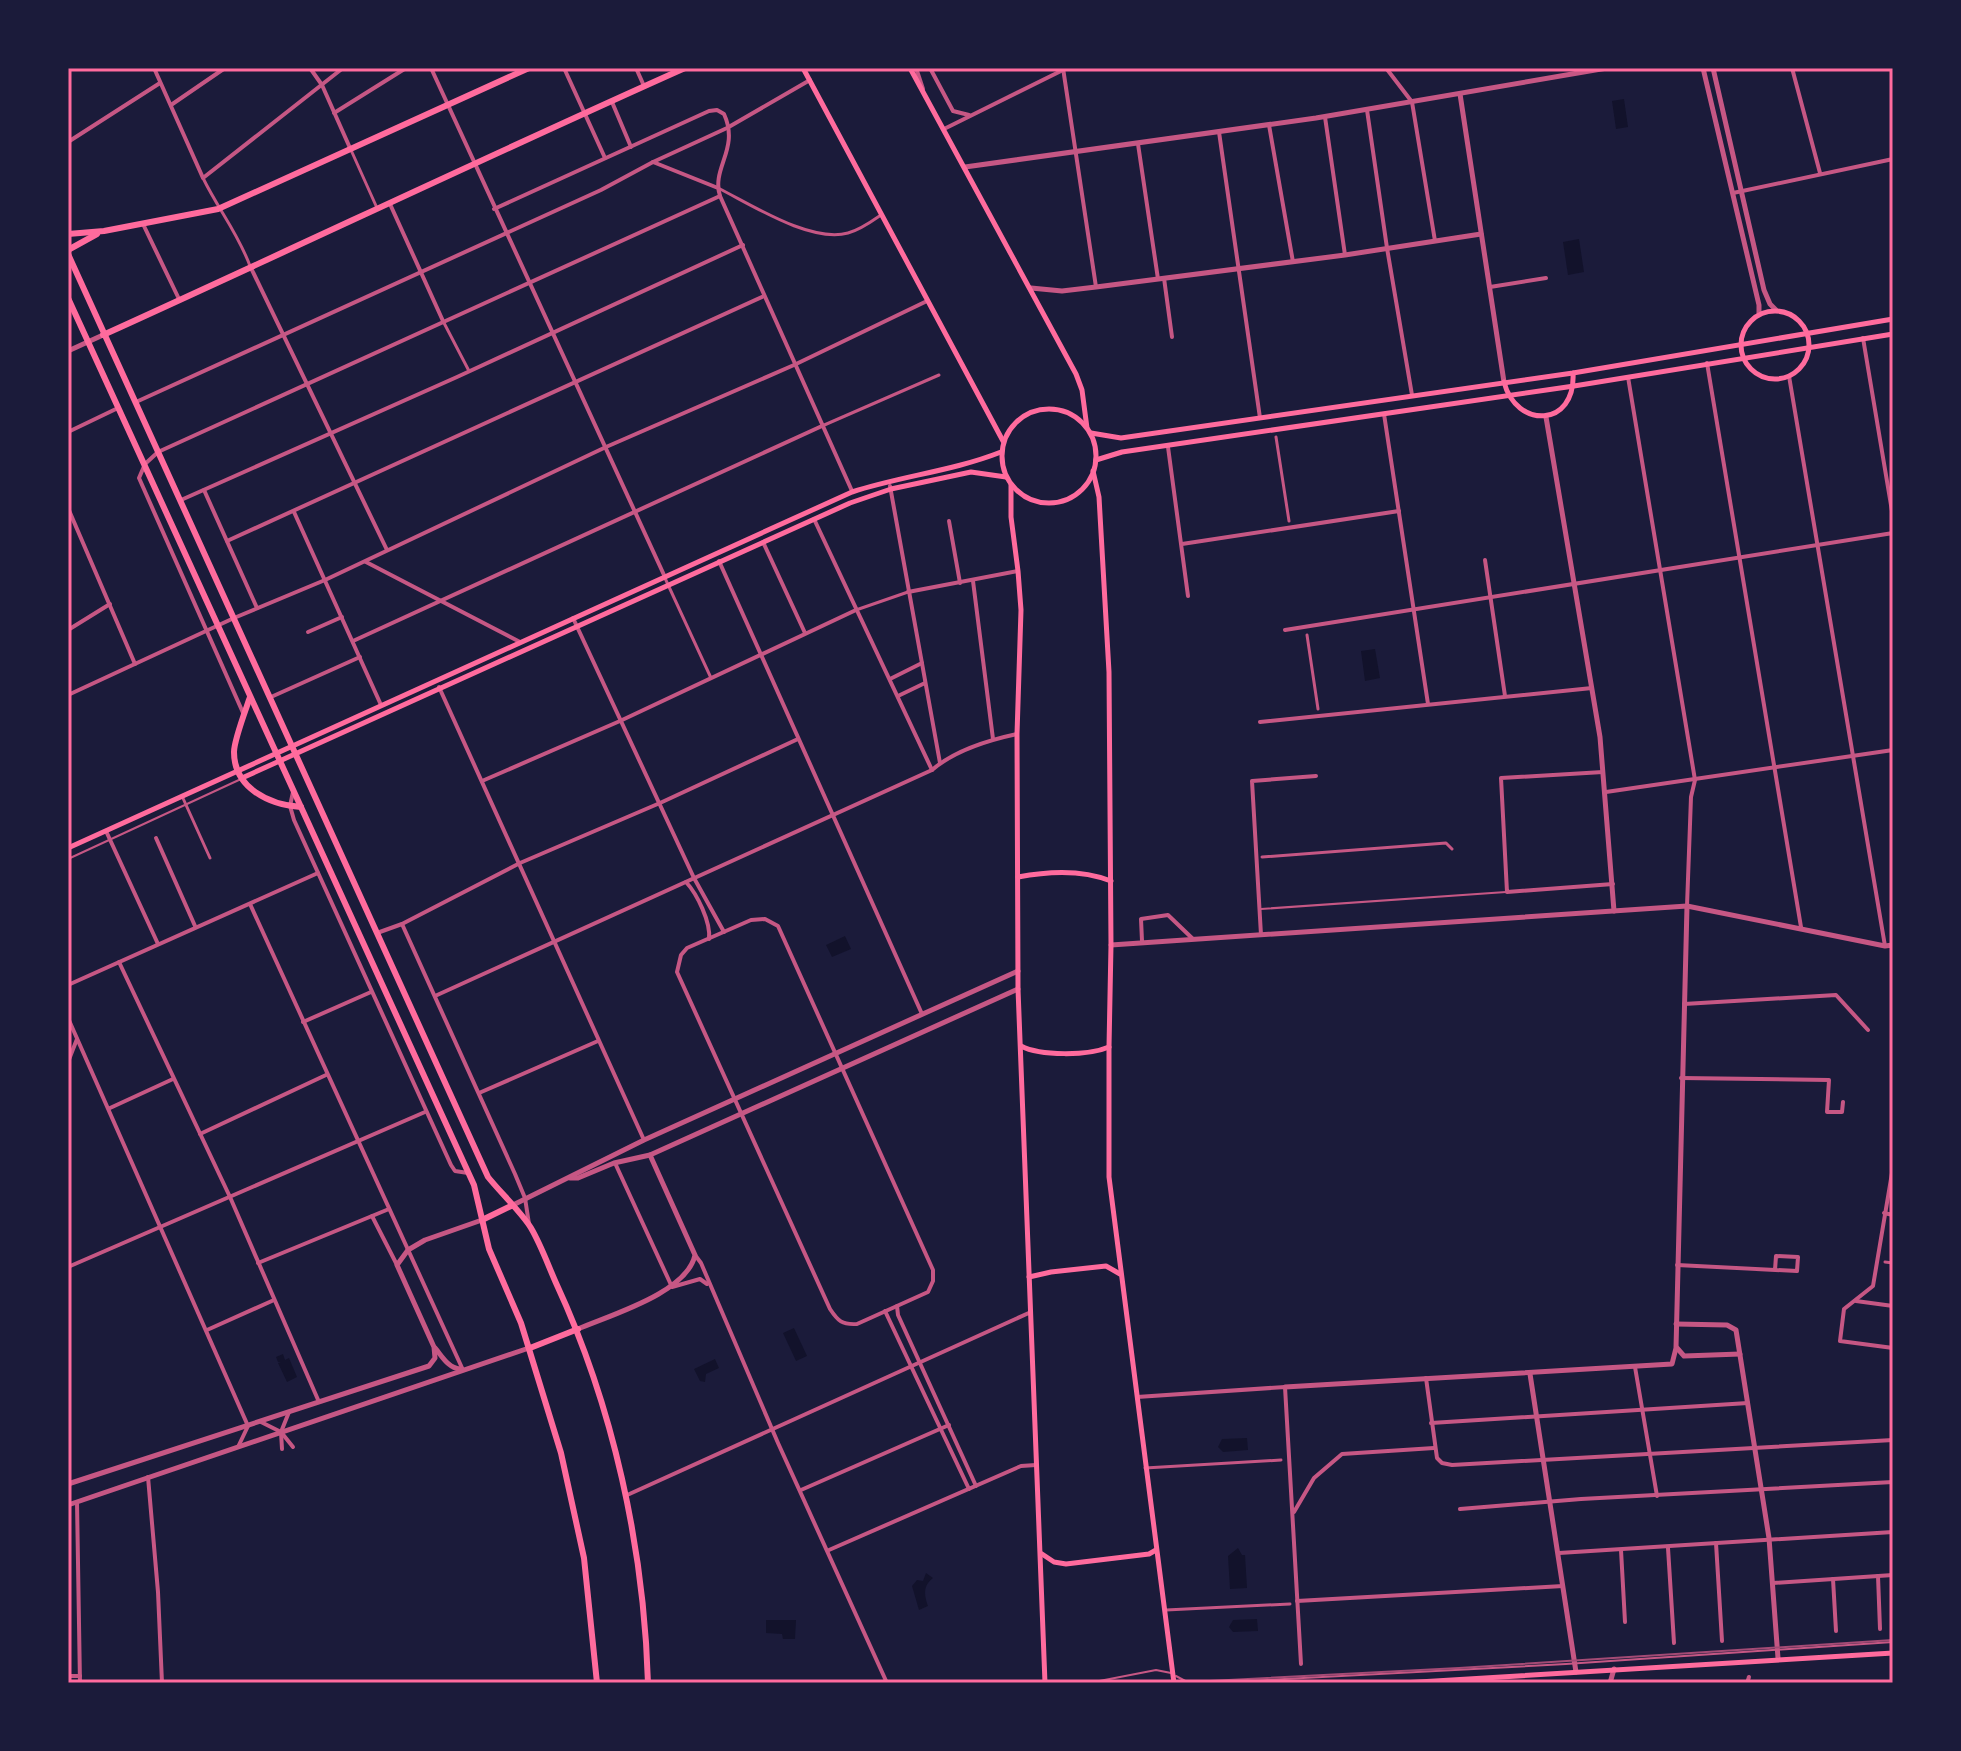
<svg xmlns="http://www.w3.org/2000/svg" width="1961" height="1751" font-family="Roboto,sans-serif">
  <rect width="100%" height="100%" fill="#1b1b3a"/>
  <g fill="#12122b">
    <path d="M1624 99 1628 127 1616 129 1612 101Z"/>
    <path d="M1579 239 1584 272 1568 275 1563 242Z"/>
    <path d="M1375 649 1380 678 1365 681 1361 651Z"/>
    <path d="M845 936 851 949 832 957 826 945Z"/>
    <path d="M794 1328 807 1356 796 1361 783 1333Z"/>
    <path d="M283 1354 285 1360 289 1358 297 1377 287 1382 278 1363 281 1362H278L276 1357Z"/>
    <path d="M715 1359 719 1368 706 1374 705 1382 700 1381 694 1369Z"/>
    <path d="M1247 1438 1248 1450 1223 1452 1218 1447 1222 1439Z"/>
    <path d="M1238 1548 1242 1555H1245L1247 1588 1230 1589 1228 1556Z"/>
    <path d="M926 1573 933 1578C923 1586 924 1594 928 1606L919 1610 912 1586 917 1580 923 1581Z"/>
    <path d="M1257 1619 1258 1631 1233 1632 1229 1627 1233 1620Z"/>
    <path d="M766 1620H796L795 1639H783L782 1634 766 1633Z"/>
  </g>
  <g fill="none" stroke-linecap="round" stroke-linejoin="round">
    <g stroke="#c65784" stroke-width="2">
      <path d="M68 859 241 779"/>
      <path d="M1261 909 1506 892"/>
      <path d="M1176 1676 1189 1683"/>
      <path d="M1089 1683 1156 1670 1171 1673"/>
      <path d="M1211 1683 1566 1664 1893 1642"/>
    </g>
    <g stroke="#c65784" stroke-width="3">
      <path d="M351 150 377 208"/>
      <path d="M203 178C218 209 238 233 250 266"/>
      <path d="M718 188C752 205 810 243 848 233 860 230 871 222 881 215"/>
      <path d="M443 321 469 371"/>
      <path d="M822 426 939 375"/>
      <path d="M1276 437 1289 521"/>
      <path d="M664 576 711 678"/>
      <path d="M856 610 908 592"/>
      <path d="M1307 635 1318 709"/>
      <path d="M182 796 210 858"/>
      <path d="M1262 857 1446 843 1452 849"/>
      <path d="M1885 1262 1893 1263"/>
      <path d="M1145 1468 1281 1460"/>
      <path d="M1166 1610 1290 1604"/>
    </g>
    <g stroke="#c65784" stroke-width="4">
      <path d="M154 68 203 178 343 68"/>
      <path d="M310 68 322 85 350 148"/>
      <path d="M431 68 664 575"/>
      <path d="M564 68 605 158"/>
      <path d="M636 68 644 86"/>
      <path d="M916 68 923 89"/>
      <path d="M930 68 953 111 969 115"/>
      <path d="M1063 68 1096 287"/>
      <path d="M1386 68 1412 102 1435 241"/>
      <path d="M1792 68 1820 173"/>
      <path d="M612 102 631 147"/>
      <path d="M171 105 225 68"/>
      <path d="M1367 110 1387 248 1412 395"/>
      <path d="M334 113 406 68"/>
      <path d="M1325 117 1345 255"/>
      <path d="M1269 125 1293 262"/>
      <path d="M944 129 1067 68"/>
      <path d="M1219 132 1260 418"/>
      <path d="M68 142 160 83"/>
      <path d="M1138 144 1158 279"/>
      <path d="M653 162 718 188"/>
      <path d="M1733 193 1893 159"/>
      <path d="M390 204 443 321"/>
      <path d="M494 209 709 111 717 110 724 114C740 149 711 168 720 196L852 491"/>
      <path d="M143 224 179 299"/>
      <path d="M251 268 387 550"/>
      <path d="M1164 278 1172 337"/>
      <path d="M1490 287 1546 278"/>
      <path d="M1863 338 1893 517"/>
      <path d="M1707 363 1801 927"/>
      <path d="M1789 376 1885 946"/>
      <path d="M1628 377 1695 780 1691 797 1687 906"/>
      <path d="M136 402 601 190 653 162 727 128 810 80"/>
      <path d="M1384 414 1428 704"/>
      <path d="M68 432 118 408"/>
      <path d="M1168 447 1188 596"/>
      <path d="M890 486 940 763"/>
      <path d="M204 490 257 608"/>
      <path d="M181 500 457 377 743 245"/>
      <path d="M68 508 135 664"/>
      <path d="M294 512 381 705"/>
      <path d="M814 519 932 770"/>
      <path d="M949 521 960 583"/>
      <path d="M227 541 764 296"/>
      <path d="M763 542 805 633"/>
      <path d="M1182 544 1399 511"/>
      <path d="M1485 560 1505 696"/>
      <path d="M719 561 922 1014"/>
      <path d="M366 562 520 642"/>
      <path d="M973 581 993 739"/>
      <path d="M908 592 1018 571"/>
      <path d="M573 618 694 878 724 932"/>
      <path d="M68 630 110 604"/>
      <path d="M1285 630 1893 533"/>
      <path d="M308 632 342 617"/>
      <path d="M353 641 822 426"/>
      <path d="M890 679 922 663"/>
      <path d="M439 687 644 1140"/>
      <path d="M68 695 234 618 325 580 606 447 794 365 927 301"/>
      <path d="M898 696 925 683"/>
      <path d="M271 697 360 657"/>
      <path d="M244 715 139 478 145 464 158 452 720 196"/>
      <path d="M1260 722 1592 688"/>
      <path d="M1603 772 1501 778 1507 892 1613 884"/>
      <path d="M482 781 620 721 856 610"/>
      <path d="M293 792 290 806 294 820 451 1165 455 1171 468 1173"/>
      <path d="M1606 792 1893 750"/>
      <path d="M106 831 158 944"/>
      <path d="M156 838 195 926"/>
      <path d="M686 882C697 894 711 922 709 939"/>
      <path d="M250 904 463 1370"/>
      <path d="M765 919 778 926 933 1270V1281L928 1292 857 1324C842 1325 838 1321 830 1309L677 972 681 955 687 948 751 920Z"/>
      <path d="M402 924 515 1174 525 1198 529 1224"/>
      <path d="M377 933 402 924 520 863 660 803 798 739"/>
      <path d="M1261 935 1252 781 1316 776"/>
      <path d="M1142 941 1141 919 1168 915 1193 939"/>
      <path d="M119 962 230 1197 319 1402"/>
      <path d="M68 985 318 873"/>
      <path d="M435 996 932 770C954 751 989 740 1017 734"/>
      <path d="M1684 1004 1836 995 1868 1030"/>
      <path d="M68 1018 248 1426 238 1447"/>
      <path d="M303 1022 371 992"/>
      <path d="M68 1062 77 1039"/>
      <path d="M1681 1078 1829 1080 1827 1112H1842L1843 1102"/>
      <path d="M479 1093 598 1041"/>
      <path d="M110 1108 173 1079"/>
      <path d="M200 1134 326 1075"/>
      <path d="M615 1163 672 1287 700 1279 707 1284"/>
      <path d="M1893 1167 1873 1286 1844 1309 1840 1341 1893 1348"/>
      <path d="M1884 1213 1893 1215"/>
      <path d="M372 1216 397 1265"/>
      <path d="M695 1255 701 1263 778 1443 887 1683"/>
      <path d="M258 1263 389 1209"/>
      <path d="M1677 1265C1717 1267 1757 1269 1797 1271L1798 1257 1776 1256 1775 1270"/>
      <path d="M68 1267 425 1112"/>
      <path d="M1856 1301 1893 1306"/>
      <path d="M897 1306 898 1315 976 1486"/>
      <path d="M885 1311 969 1489"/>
      <path d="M207 1330 274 1300"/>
      <path d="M1635 1367 1657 1496"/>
      <path d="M1426 1378 1437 1458 1442 1463 1452 1465 1893 1440"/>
      <path d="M1137 1397 1285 1387 1301 1664"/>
      <path d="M261 1422 281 1432 293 1447"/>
      <path d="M1431 1423 1748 1403"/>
      <path d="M282 1449 281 1432 289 1412"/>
      <path d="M148 1477 158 1592 162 1683"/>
      <path d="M801 1490 949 1425"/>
      <path d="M625 1496 1031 1312"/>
      <path d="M77 1502 80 1683"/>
      <path d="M1460 1509 1581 1499 1893 1482"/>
      <path d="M1294 1512 1314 1478 1342 1454 1434 1448"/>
      <path d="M1716 1543 1722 1641"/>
      <path d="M1668 1548 1674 1643"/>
      <path d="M829 1550 1021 1466 1036 1465"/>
      <path d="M1621 1550 1625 1622"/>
      <path d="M1559 1553 1893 1532"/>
      <path d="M1878 1576 1880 1629"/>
      <path d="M1833 1579 1836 1631"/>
      <path d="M1773 1583 1893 1575"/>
      <path d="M1297 1601 1563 1586"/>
      <path d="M68 1676H80"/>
      <path d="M1747 1683 1749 1677"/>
    </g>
    <g stroke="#c65784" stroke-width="5">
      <path d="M1703 68 1759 305V314"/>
      <path d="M1713 68 1764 290 1770 304 1776 310"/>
      <path d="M1460 94 1504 382"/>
      <path d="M965 167 1316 118 1607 68"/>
      <path d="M1031 288 1062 291 1096 287 1345 255 1481 234"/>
      <path d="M68 351 103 335"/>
      <path d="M1546 417 1600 737 1614 911"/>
      <path d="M1111 945 1687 906 1885 946 1893 945"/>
      <path d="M570 1178H578L614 1163 650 1155 1018 989"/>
      <path d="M511 1206 644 1140 1018 971"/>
      <path d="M1676 1324 1727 1325 1736 1330 1769 1538 1778 1658"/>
      <path d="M578 1329C610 1315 687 1293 695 1255L650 1155"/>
      <path d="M435 1348C442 1356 448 1368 460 1369"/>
      <path d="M1677 1348 1684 1356 1740 1354"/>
      <path d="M1530 1374 1576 1672"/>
      <path d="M1285 1387 1672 1364 1676 1348 1687 906"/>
      <path d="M68 1484 429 1366 435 1358 434 1347 397 1265 408 1250 425 1240 482 1220"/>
      <path d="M68 1505 529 1348"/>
      <path d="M1610 1683 1614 1669"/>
    </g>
    <g stroke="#ff6b9d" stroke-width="5">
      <path d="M803 68 1003 441"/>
      <path d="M910 68 1076 374 1082 390 1087 428"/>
      <circle cx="1775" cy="345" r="34"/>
      <path d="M1504 382C1516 429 1576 428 1573 373"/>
      <circle cx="1049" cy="456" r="47"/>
      <path d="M1091 433 1121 438 1573 373 1893 319"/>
      <path d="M1096 460 1122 452 1574 386 1893 334"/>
      <path d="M1093 471 1099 497 1109 672 1111 945 1109 1047V1177L1174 1683"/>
      <path d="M1011 484V517L1018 571 1021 610 1017 734 1018 989 1045 1683"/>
      <path d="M242 778 850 503 891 489 971 472 1006 477"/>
      <path d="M68 848 852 492C901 476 953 471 1001 452"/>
      <path d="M1018 877C1049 871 1081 869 1111 881"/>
      <path d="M1021 1046C1040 1056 1088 1056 1109 1047"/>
      <path d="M1029 1277 1051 1272 1106 1266 1120 1274"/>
      <path d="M1042 1554 1054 1562 1066 1564 1149 1554 1156 1550"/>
      <path d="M1402 1683 1893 1653"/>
    </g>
    <g stroke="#ff6b9d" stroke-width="6">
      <path d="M68 234 104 231 218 209 529 68"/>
      <path d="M68 250 97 234"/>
      <path d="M68 254 488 1177C500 1192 522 1213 531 1228 541 1245 548 1265 556 1283 613 1406 644 1547 648 1683"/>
      <path d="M68 298 474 1185 489 1249 521 1323 561 1453 584 1558 597 1683"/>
      <path d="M103 335C297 247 490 155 685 68"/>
      <path d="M250 697C246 709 234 740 234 752 234 788 269 805 301 807"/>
      <path d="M482 1220 511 1206"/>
      <path d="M530 1348 578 1329"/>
    </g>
    <path stroke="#a44b75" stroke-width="2" d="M1171 1683 1459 1668 1893 1640"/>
  </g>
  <rect width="1961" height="1751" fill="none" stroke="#1b1b3a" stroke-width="140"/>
  <rect x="70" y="70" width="1821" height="1611" fill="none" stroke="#ff6b9d" stroke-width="3"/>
</svg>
